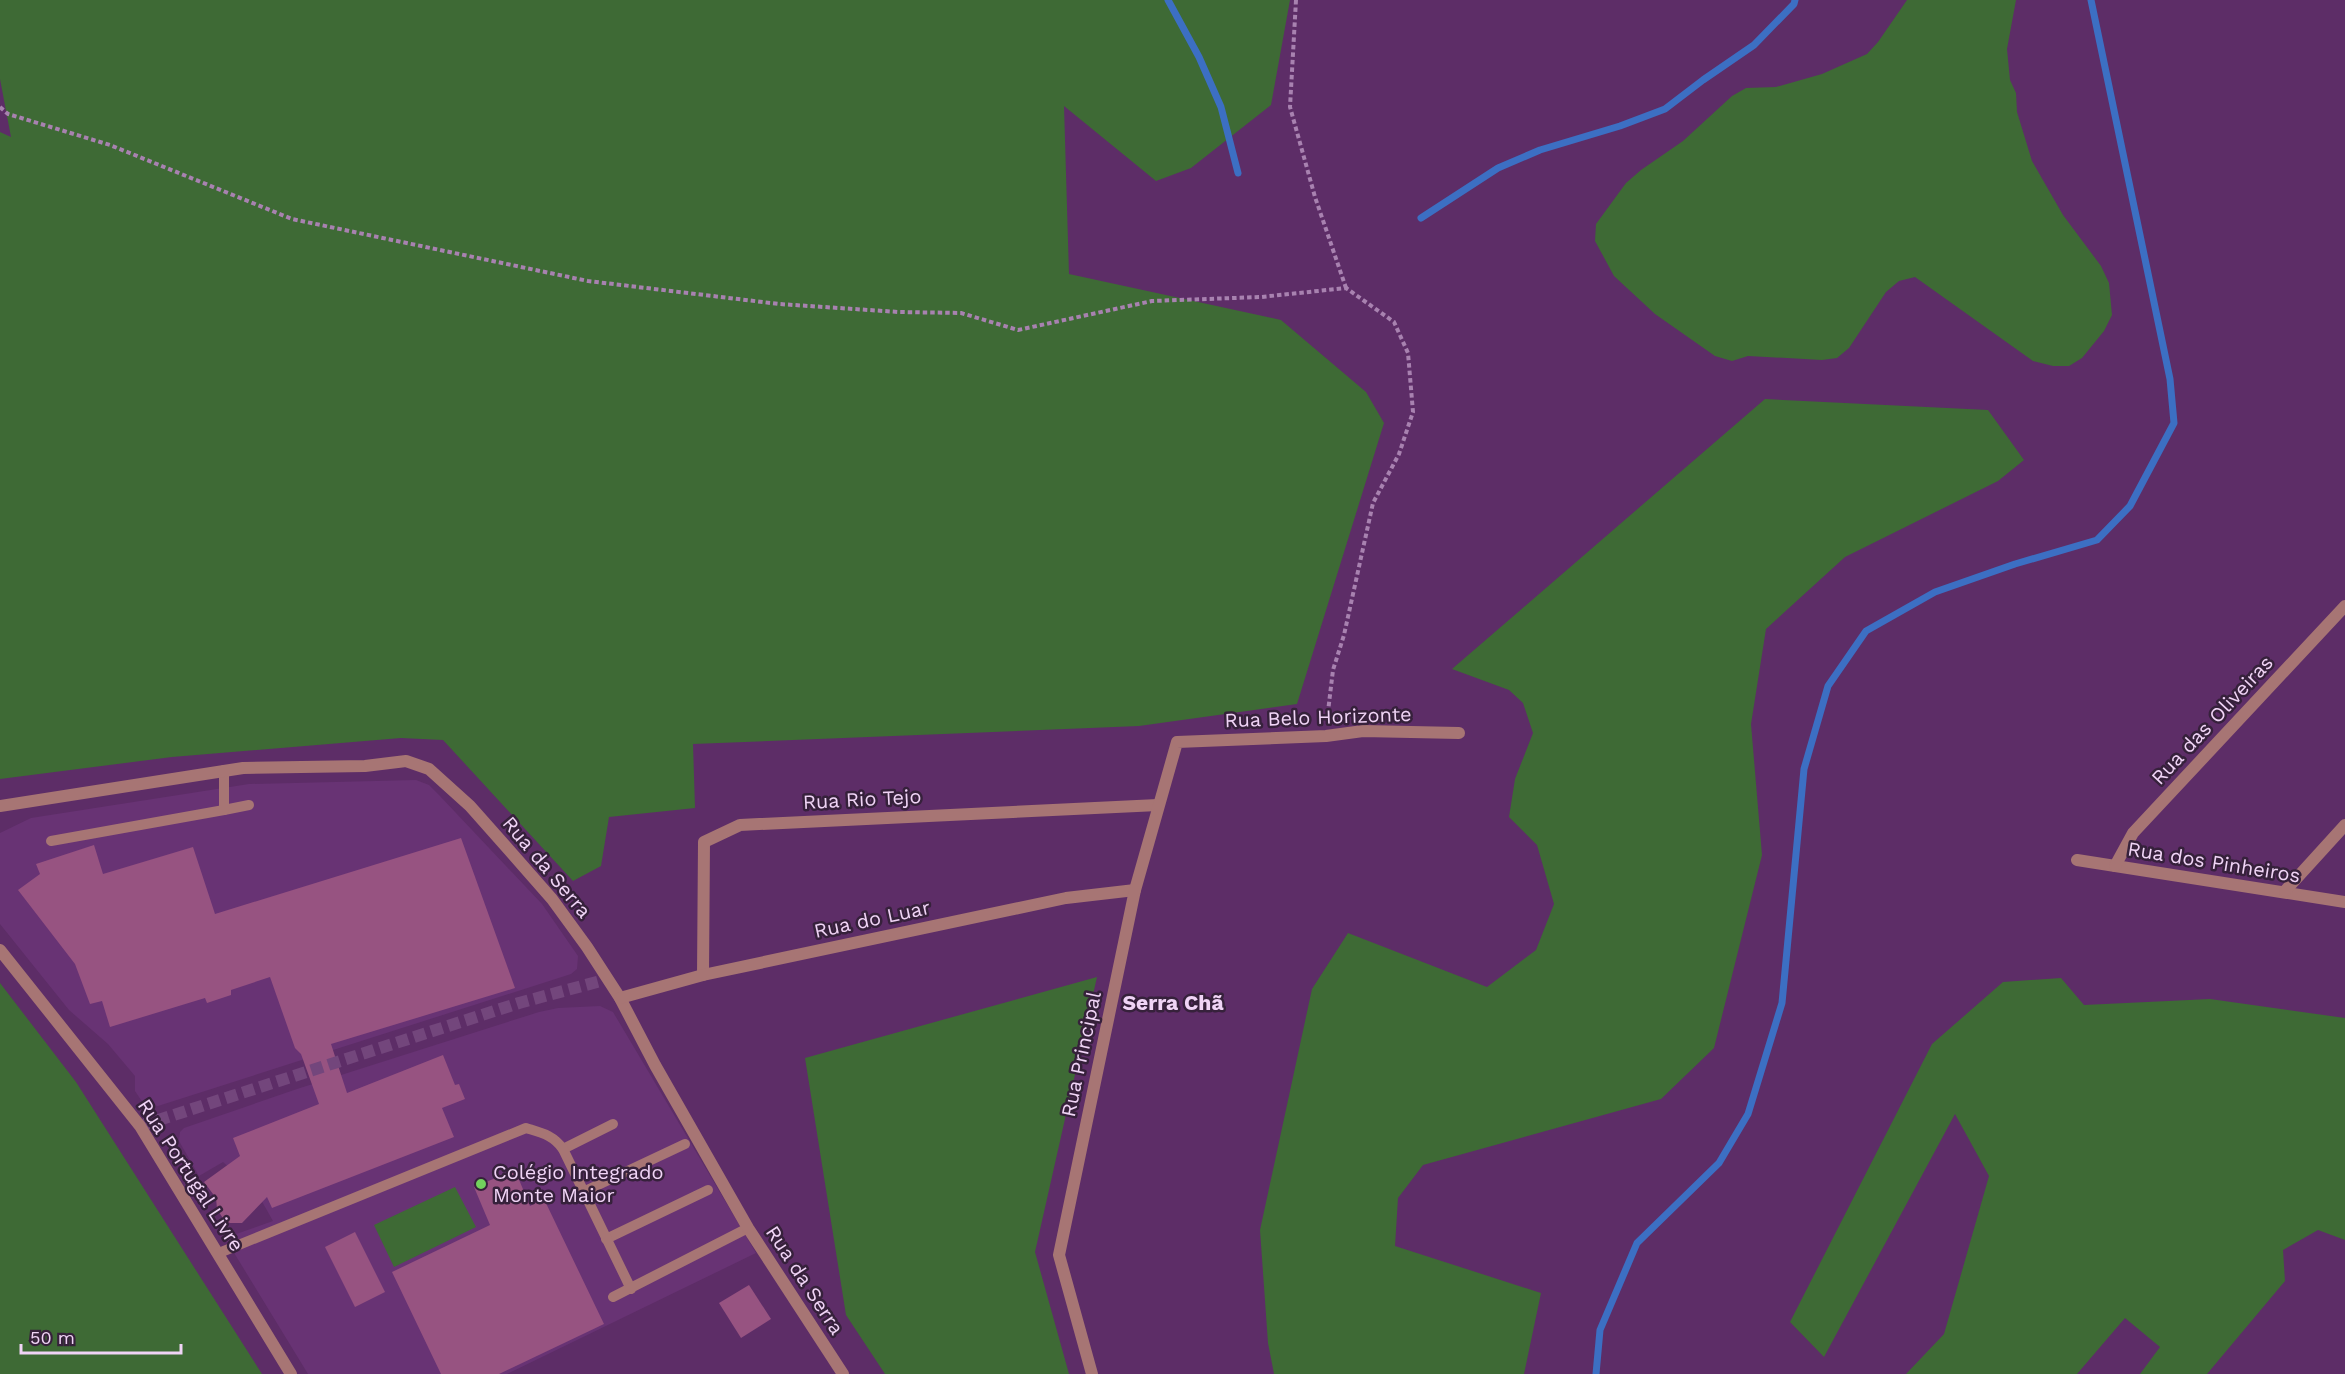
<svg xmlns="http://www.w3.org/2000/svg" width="2345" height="1374" font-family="'Work Sans',sans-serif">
  <rect width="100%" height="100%" fill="#5d2d67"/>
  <g fill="#683374">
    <path d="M416 780 429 785 439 795 542 904 578 956 577 969 571 974 158 1106 149 1105 141 1100 135 1091V1076L108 1044 69 1010 0 924V833L31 818 249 784Z"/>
    <path d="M600 1006 613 1012 756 1253 507 1374H308L225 1238 273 1221 256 1191 223 1162 199 1176 179 1141 180 1132 184 1128 297 1089 539 1012 558 1008Z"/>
  </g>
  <g fill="#3e6a35">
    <path d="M0 0H1290L1271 105 1191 168 1156 181 1064 106 1069 274 1281 320 1366 392 1384 423 1297 704 1139 726 693 744 695 808 609 817 601 866 573 881 443 740 401 738 172 757 0 779V132L11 137 0 79Z"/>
    <path d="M1907 0H2016L2007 49 2010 80 2016 93 2017 112 2032 161 2063 215 2101 266 2109 283 2112 315 2104 331 2082 358 2069 366H2053L2033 361 1915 277 1899 281 1886 292 1849 348 1837 358 1822 360 1748 356 1732 361 1715 356 1655 314 1614 276 1595 241 1596 224 1626 183 1641 170 1683 141 1732 96 1746 88 1776 87 1822 74 1867 54 1878 42Z"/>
    <path d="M1765 399 1988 410 2024 460 1998 481 1845 557 1766 629 1751 724 1762 855 1714 1048 1661 1099 1423 1165 1398 1198 1395 1246 1541 1293 1524 1374H1274L1268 1343 1260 1230 1312 989 1348 933 1487 987 1536 950 1554 904 1537 845 1509 817 1515 779 1533 733 1523 703 1509 690 1452 669Z"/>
    <path d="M1097 977 1035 1252 1069 1374H885L846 1315 805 1058Z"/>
    <path d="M2061 978 2084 1005 2210 999 2345 1018V1240L2318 1230 2283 1250 2285 1281 2207 1374H2140L2160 1347 2125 1318 2077 1374H1906L1944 1334 1989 1176 1955 1114 1824 1357 1790 1322 1932 1044 2003 982Z"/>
    <path d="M0 983 76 1082 262 1374H0Z"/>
    <path d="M455 1187 476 1227 394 1267 374 1225Z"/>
  </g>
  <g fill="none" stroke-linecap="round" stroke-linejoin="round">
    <g stroke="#3c6fc3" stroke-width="7">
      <path d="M1168 0 1199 57 1221 107 1238 173"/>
      <path d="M1421 218 1498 168 1540 150 1620 126 1665 109 1703 80 1754 45 1794 4 1795 0"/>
      <path d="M1596 1374 1600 1330 1637 1243 1719 1163 1748 1114 1782 1003 1804 769 1828 686 1866 631 1935 592 2015 564 2097 540 2130 506 2174 423 2170 379 2091 0"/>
    </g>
  </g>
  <g fill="#975381">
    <path d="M461 838 515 988 331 1044 347 1093 443 1055 455 1085 459 1084 465 1099 442 1108 454 1137 272 1208 267 1197 242 1223H230L224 1220 217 1209 216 1198 204 1182 240 1156 233 1138 319 1104 301 1054 295 1048 270 977 231 990V995L207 1003 205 998 110 1027 102 1001 90 1004 75 964 18 890 40 874 36 864 94 845 103 874 193 847 215 914Z"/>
    <path d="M515 1170 530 1206 544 1199 604 1324 499 1374H441L392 1272 490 1225 474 1187Z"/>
    <path d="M355 1232 385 1292 355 1307 325 1247Z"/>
    <path d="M749 1285 771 1319 741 1338 719 1303Z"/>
  </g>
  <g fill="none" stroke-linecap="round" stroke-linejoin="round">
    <path stroke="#73467c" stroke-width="12" stroke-dasharray="12 6" stroke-linecap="butt" d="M140 1126 519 1003 608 979"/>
    <g stroke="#a882b0" stroke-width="4" stroke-dasharray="4.5 3" stroke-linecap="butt">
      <path d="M1296 0 1290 107 1315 197 1346 288"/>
      <path d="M0 107 8 114 110 145 292 219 588 281 779 304 899 312 961 313 1018 330 1152 301 1261 297 1346 288 1394 322 1408 353 1413 412 1399 454 1373 503 1344 635 1333 670 1327 720"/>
    </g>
    <g stroke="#a77574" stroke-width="10">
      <path d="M224 810 249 805"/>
      <path d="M51 841 224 810V770"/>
      <path d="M563 1149 613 1124"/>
      <path d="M583 1192 685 1144"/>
      <path d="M606 1239 708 1190"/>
      <path d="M219 1253 526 1128C542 1133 553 1135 563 1149L631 1289"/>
      <path d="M613 1297 748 1228"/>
    </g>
    <g stroke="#a77574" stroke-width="12">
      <path d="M0 806 243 768 365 766 406 761 429 769 470 806 509 850 552 899 587 947 620 998 655 1065 748 1228 843 1374"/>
      <path d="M2077 860 2345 902"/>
      <path d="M2115 866 2133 833 2345 606"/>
      <path d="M2285 891 2345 825"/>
      <path d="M0 950 140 1126 291 1374"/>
      <path d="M703 975 704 842 740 825 1158 805"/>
      <path d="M620 998 703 975 1066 898 1135 890"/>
      <path d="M1092 1374 1059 1255 1135 890 1177 742 1326 736 1363 731 1459 733"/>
    </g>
  </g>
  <circle fill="#72d25d" stroke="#36213b" stroke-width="2" cx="481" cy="1184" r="6"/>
  <g text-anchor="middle" stroke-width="5" stroke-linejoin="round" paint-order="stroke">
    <g font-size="20" fill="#f0d4f6" stroke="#36213b">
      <text transform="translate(1318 717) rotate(-2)" y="7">Rua Belo Horizonte</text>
      <text transform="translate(2212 720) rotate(-47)" y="7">Rua das Oliveiras</text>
      <text transform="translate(862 799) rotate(-3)" y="7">Rua Rio Tejo</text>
      <text transform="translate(2214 862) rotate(9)" y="7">Rua dos Pinheiros</text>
      <text transform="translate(547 867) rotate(50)" y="7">Rua da Serra</text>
      <text transform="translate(872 919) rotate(-12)" y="7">Rua do Luar</text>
      <text transform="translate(1081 1054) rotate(-78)" y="7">Rua Principal</text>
      <text transform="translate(191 1175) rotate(57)" y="7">Rua Portugal Livre</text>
      <text transform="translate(805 1280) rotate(57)" y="7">Rua da Serra</text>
    </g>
    <g font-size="20" fill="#f0d4f6" stroke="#36213b" text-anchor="start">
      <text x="493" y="1179">Colégio Integrado<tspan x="493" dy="23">Monte Maior</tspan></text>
    </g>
    <g font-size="21" font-weight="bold" fill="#f0d4f6" stroke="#36213b">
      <text x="1173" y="1010">Serra Chã</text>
    </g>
  </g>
  <path d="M21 1344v9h160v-9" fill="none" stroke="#f0d4f6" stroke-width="3"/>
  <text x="30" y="1344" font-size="18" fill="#f0d4f6" stroke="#36213b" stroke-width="4.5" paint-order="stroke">50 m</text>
</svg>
